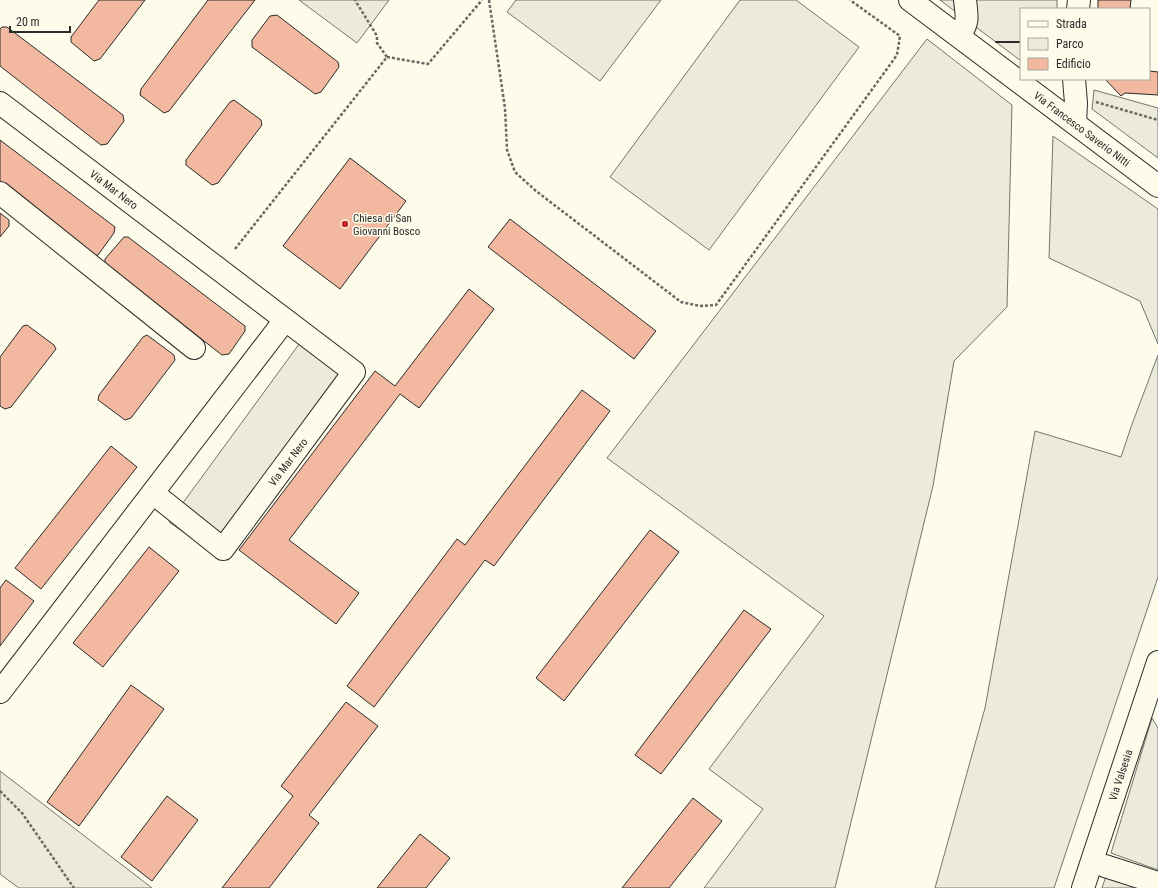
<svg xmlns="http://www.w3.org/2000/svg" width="1158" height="888" font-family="'Roboto Condensed',sans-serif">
  <rect width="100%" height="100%" fill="#fdfbea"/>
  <g fill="#ecebdb" stroke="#74746e">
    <path d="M299 0H389L357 43Z"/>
    <path d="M516 0H661L600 81 507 12Z"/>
    <path d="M740 0H796L859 47 709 250 610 177Z"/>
    <path d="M940 0H1057V9H1021V61Z"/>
    <path d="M927 39 1012 105 1007 307 954 361 933 486 835 888H704L763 809 709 769 824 616 607 458Z"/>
    <path d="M1094 90 1158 108V158L1092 109Z"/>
    <path d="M1053 136 1158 209V344L1140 301 1049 258Z"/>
    <path d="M1158 355V577L1054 888H935L985 708 1035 431 1121 457 1131 427Z"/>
    <path d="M1152 718 1158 728V870L1111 853Z"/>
    <path d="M0 771 152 888H19L0 874Z"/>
    <path d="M1106 876 1140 888H1102Z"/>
  </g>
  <path fill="#eceadb" stroke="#74746e" d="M305 336 346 367 209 550 169 522Z"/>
  <g fill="#f2b8a0" stroke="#2b2b2b">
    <path d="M99 0H145L100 59 94 61 71 42V37Z"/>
    <path d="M208 0H255L169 111 164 113 140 95 141 89Z"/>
    <path d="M1098 0H1131L1130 9H1098Z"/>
    <path d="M277 15 338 62 339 67 321 92 315 94 252 47V40L270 16Z"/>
    <path d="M2 27H7L123 115 124 121 107 144 101 145 0 66V29Z"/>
    <path d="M1149 71 1158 72V95L1125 93 1121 96 1105 79H1149Z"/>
    <path d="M234 100 261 120 262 125 218 183 212 185 186 165V160L230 102Z"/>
    <path d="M0 140 115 227 114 233 98 255 92 256 0 185Z"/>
    <path d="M350 158 406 201 340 289 283 246Z"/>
    <path d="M0 213 9 220V226L0 237Z"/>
    <path d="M510 219 656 331 634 359 488 247Z"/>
    <path d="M124 237H128L245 326V331L229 354 222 355 105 264V259Z"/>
    <path d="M469 289 494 309 419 408 400 394 289 540 359 593 336 624 239 550 375 371 395 386Z"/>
    <path d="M27 325 54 345 56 349 11 407 5 409 0 406V357L23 326Z"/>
    <path d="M147 335 174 355 175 360 131 418 125 420 98 400 99 395 143 337Z"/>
    <path d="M582 390 610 411 494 566 485 560 374 707 347 686 457 539 465 545Z"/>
    <path d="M111 446 137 467 41 589 15 568Z"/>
    <path d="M650 530 679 552 564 701 536 678Z"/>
    <path d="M149 547 179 571 103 667 73 643Z"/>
    <path d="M6 580 34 601 0 646V588Z"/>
    <path d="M744 610 771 629 661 774 635 755Z"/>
    <path d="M131 685 164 709 79 826 47 802Z"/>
    <path d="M346 702 378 726 309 815 319 823 269 888H222L293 796 281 786Z"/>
    <path d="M167 796 198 820 152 881 121 857Z"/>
    <path d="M693 798 722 821 669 888H622Z"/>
    <path d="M420 834 450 858 426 888H377Z"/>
  </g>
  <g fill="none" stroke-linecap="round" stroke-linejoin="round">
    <defs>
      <g id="minor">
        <path id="s1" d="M910 0 1158 186"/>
        <path d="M1078 9 1079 0"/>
        <path d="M959 36C969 22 967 17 965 0"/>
        <path d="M1074 79 1076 103 1075 123"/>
        <path id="s2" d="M0 103 354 372 223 549 153 493"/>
        <path d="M0 193 194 348"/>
        <path d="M0 692 285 320"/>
        <path d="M1105 866 1158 883"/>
        <path id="s3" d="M1083 888 1158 662"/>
      </g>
    </defs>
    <use href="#minor" stroke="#2b2b2b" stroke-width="24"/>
    <g stroke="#6a6964" stroke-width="2.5" stroke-dasharray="3 2" stroke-linecap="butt">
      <path d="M489 0 505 108 507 150 515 172 536 191 681 302 700 306 716 305 897 55 900 36 850 0"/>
      <path d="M387 57 428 64 482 0"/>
      <path d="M1096 102 1158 120"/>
      <path d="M235 249 387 57 377 43V36L355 0"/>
      <path d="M0 791 22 813 74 888"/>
    </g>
    <use href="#minor" stroke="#fdfbea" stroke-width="22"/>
    <path stroke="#2b2b2b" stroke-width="2" d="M996 42H1021"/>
  </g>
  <circle fill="#c62828" stroke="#fdfbea" stroke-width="1.5" cx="345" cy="224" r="4"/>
  <g text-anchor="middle" stroke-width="3" stroke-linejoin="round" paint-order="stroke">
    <g font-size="11" fill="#2b2b2b" stroke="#fdfbea">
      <text dy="4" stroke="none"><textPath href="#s1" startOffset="215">Via Francesco Saverio Nitti</textPath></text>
      <text dy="4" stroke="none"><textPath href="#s2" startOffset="143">Via Mar Nero</textPath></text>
      <text transform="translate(288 462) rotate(-53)" y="4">Via Mar Nero</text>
      <text dy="4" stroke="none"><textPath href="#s3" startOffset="119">Via Valsesia</textPath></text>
    </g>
    <g font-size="11" fill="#2b2b2b" stroke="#fdfbea" text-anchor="start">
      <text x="353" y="222">Chiesa di San<tspan x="353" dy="13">Giovanni Bosco</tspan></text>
    </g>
  </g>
  <rect x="1020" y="8" width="130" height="72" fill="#fdfbea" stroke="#a9a89e"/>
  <rect x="1028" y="21" width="20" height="6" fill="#fdfbea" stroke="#a9a89e"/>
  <text x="1056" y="28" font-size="12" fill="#2b2b2b">Strada</text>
  <rect x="1028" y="38" width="20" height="12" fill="#ecebdb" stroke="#a9a89e"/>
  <text x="1056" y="48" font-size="12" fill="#2b2b2b">Parco</text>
  <rect x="1028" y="58" width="20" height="12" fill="#f2b8a0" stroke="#a9a89e"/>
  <text x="1056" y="68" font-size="12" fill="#2b2b2b">Edificio</text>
  <path d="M10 26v6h60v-6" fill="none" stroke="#2b2b2b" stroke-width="2"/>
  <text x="16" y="26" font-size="12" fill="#2b2b2b" stroke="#fdfbea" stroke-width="3" paint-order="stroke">20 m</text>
</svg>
